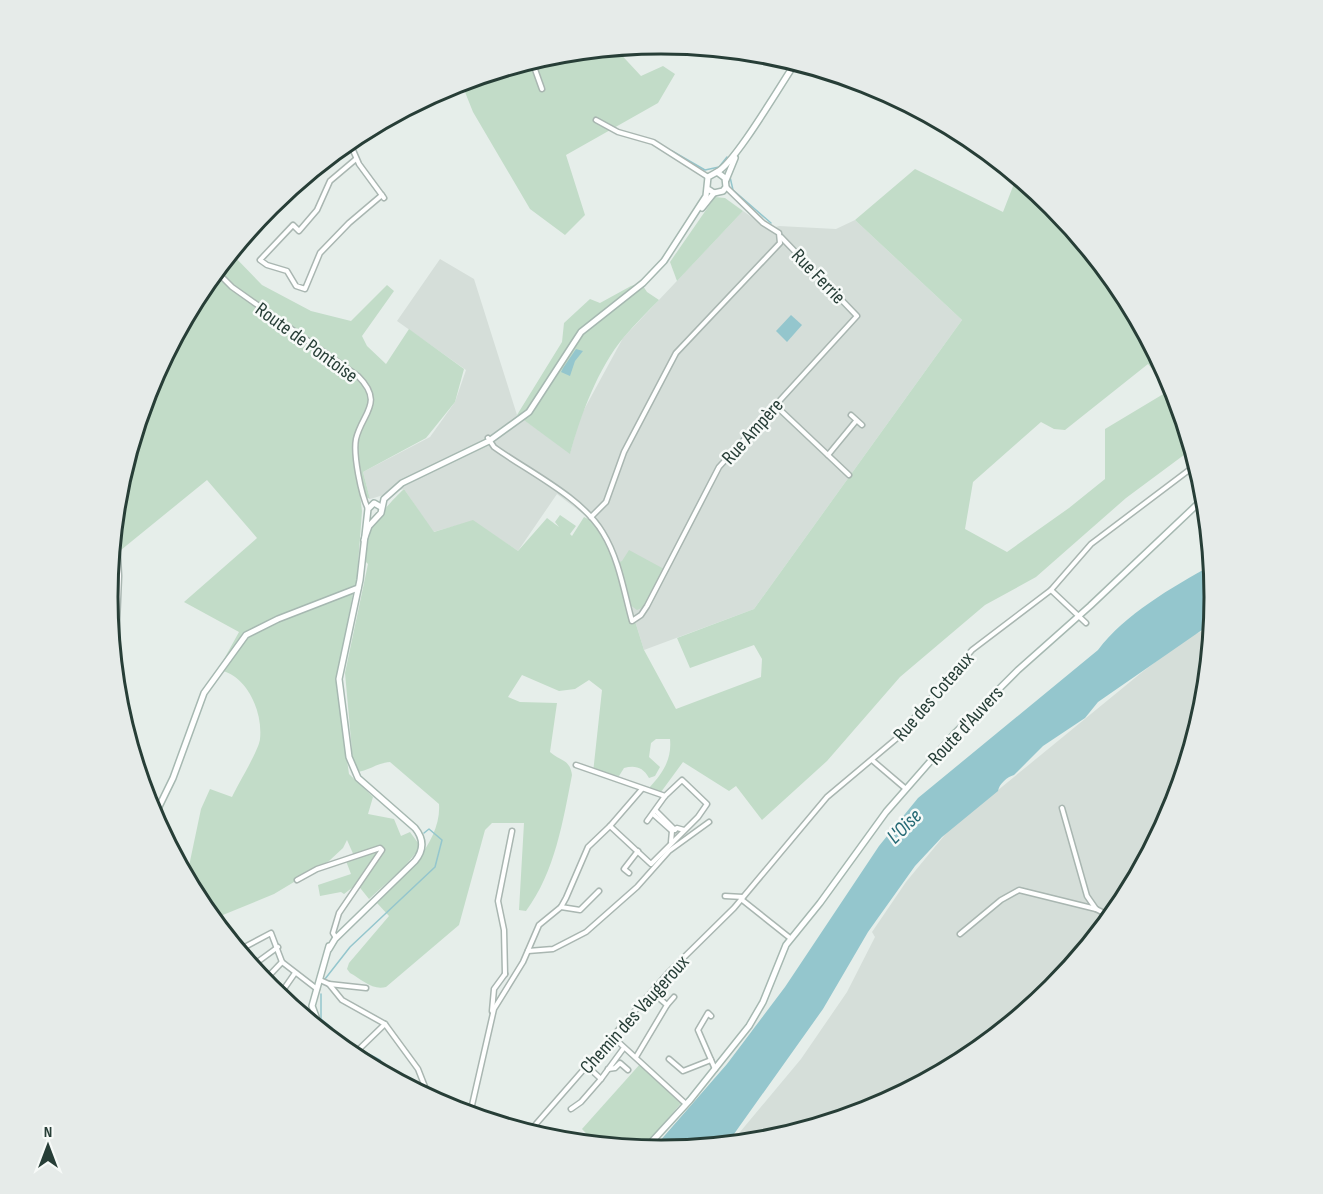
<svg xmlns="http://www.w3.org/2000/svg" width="1323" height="1194" font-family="'Sofia Sans Condensed',sans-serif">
  <rect width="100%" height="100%" fill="#e6eeea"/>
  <g fill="#d5ded9">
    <path d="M743 211 769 229 779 226 836 229 855 220 962 320 754 609 644 650 617 563 594 522 557 494 518 551 473 521 433 532 404 489 370 499 363 472 430 437 455 402 466 370 397 321 440 259 474 279 517 415 570 453 580 417 623 338Z"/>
    <path d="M114 533 117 577 114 656 108 597Z"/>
    <path d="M1212 627 1204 705 1173 809 1122 905 1053 989 969 1057 873 1108 769 1140 730 1144 801 1059 847 992 875 937 872 932 906 882 948 831 1141 673 1188 637Z"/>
  </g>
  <g fill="#c2dcc8" fill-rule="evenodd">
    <path d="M615 48 641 76 663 66 675 74 658 103 566 155 585 215 565 235 530 209 473 112 461 82 554 54Z"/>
    <path d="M915 169 1003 212 1017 176 1053 206 1122 290 1173 386 1192 449 1126 498 1036 577 985 605 900 677 827 761 762 820 736 786 729 791 683 762 661 792 649 788C663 773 672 759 670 739H656L651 743 649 757 660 767 655 776 649 778C643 767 635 765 624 768L619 776 593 773 602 690 589 680 575 689 559 691 522 675 508 697 520 702 557 703 550 752C560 761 570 759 572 775 563 821 555 872 526 911L519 910 524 823H492L485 830 459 925 386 987C373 991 361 979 350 973L347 969 349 963 389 916 377 903C402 879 442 842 439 804L390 762C376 763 367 772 356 772L353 762 345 673 368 564 365 561C367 550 368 538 371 528 374 520 397 495 404 489L434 532 473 520 518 551 547 518 559 527 555 522 560 515 576 526 570 534 572 536 584 517 594 522 617 563 622 561 629 550 664 569 644 607 637 610 630 605 644 650 676 709 761 677 762 659 754 645 690 668 677 638 754 609 962 320 855 220ZM1148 364 1170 390 1105 429V479L1069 508 1007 552 965 529 973 482 1041 422 1054 429 1065 430Z"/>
    <path d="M715 197 725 198 743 211 677 281 670 262Z"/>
    <path d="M231 253 262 285 311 311 351 321 387 285 394 291 362 336 367 346 386 364 409 329 464 369 455 402 426 438 363 472 370 499 360 494 362 511 357 578 356 587 345 596 353 593 336 684 349 774 373 797 368 814 394 819 401 836 410 832 421 847 403 868 369 899 357 884 344 894 341 892 320 896 318 885 351 874 346 861 355 858 347 840 343 848 329 861 274 894 213 919 201 904 185 874 189 866 201 809 210 789 232 797C238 784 259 750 260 739 263 712 247 674 218 670L239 632 184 602 257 538 207 480 121 550 119 489 150 385 201 289Z"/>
    <path d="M641 283 647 292 659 300C647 312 635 324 624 337 598 368 580 416 570 454L517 415 562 342 564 323 590 299 600 303 631 286Z"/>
    <path d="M641 1063 682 1102 642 1149 596 1144 582 1129Z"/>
  </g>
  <g fill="#94c6cd">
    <path d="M791 315 802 325 787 342 776 331Z"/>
    <path d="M576 349 583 351 575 361 570 376 561 372 563 368Z"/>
    <path d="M1212 565 1215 597 1212 623 1098 702 1085 718 1043 746 1014 775C1007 777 999 784 998 791L942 837 915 866 868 932 823 1009 734 1134 724 1144 652 1150 727 1064 785 987 879 846 918 798 1098 650C1124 615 1172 587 1212 565Z"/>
  </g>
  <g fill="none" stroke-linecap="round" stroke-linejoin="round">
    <g stroke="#94c6cd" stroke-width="1.5">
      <path d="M672 151 705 170 719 167 727 157"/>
      <path d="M730 177 733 190 771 223"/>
      <path d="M325 979 350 947 435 867 442 840 429 829 424 833"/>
      <path d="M321 994V1019L332 1028"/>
      <path d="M336 1034 357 1050"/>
      <path d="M361 1050 380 1060 391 1077"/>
    </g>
    <defs>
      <g id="street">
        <path d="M532 61 542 89"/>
        <path d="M596 120 618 132 653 142 708 177"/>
        <path d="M349 141 359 164 384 198"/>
        <path d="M356 159 330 181 317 210 299 231 293 225 260 260 267 265 287 271 296 286 305 289 320 253 349 223 382 195"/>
        <path d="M243 239 245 241"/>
        <path d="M216 271 232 287 358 376C385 403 362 413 356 439 353 455 361 494 368 509"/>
        <path d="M775 405 849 475"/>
        <path d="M851 415 862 425"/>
        <path d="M488 438 494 447C527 471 582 497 603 533 619 559 624 592 632 621L641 615 647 606 719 467 857 316 781 237"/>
        <path d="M828 455 856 421"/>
        <path d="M591 517 606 502 624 452 676 353 780 243 779 233 763 223 726 187"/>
        <path d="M1051 590 1086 623"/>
        <path d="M115 670 119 576 116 517"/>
        <path d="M872 760 906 789"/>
        <path d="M576 765 665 796 682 780 707 804 698 817 651 864 610 826"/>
        <path d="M1062 808 1087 896 1096 909 1112 917"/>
        <path d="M656 811 675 830"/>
        <path d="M653 814 672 831"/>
        <path d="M647 821 665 796"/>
        <path d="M671 842 672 831 677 828 684 830"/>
        <path d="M629 873 624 869 638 851"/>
        <path d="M297 880 317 869 380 848 382 850 339 913 333 933 336 938"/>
        <path d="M725 896 743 897"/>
        <path d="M741 899 790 938"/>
        <path d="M561 907 580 910 599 891"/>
        <path d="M960 934 1001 900 1019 890 1096 909"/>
        <path d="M239 950 271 933 282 962 317 989"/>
        <path d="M528 951 553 949 586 932 637 887 669 851 709 822"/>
        <path d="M252 966 278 947"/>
        <path d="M505 974 504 930 498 901 512 831"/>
        <path d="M320 980 329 984 342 1000 385 1024 418 1069 429 1097"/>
        <path d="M264 981 282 962"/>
        <path d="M329 984 366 988"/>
        <path d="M279 996 295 973"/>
        <path d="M667 1005 674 997"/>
        <path d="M492 1011 494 989 505 974"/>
        <path d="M711 1016 708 1013 698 1030 715 1069"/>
        <path d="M306 1018 313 1011"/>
        <path d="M613 1037 686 1104"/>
        <path d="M352 1056 385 1024"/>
        <path d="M636 1057 667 1005 652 992"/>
        <path d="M669 1059 683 1071 711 1060"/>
        <path d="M608 1069 615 1068 620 1063 628 1070"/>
        <path d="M601 1079 623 1049"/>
        <path d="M571 1109 581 1102 601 1079 587 1066"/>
        <path d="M470 1114 494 1009 523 962 539 925 561 907 566 898 588 847 610 826 642 789"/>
        <path d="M529 1132 668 973 734 908 827 797 896 739 972 650 1051 590 1091 544 1197 464"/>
      </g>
      <g id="secondary">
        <path d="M717 172C735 163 781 84 796 62"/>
        <path d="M726 180 735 158"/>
        <path d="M702 208 714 193"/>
        <path d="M364 540 369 526 381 513 384 499 402 483 489 441 529 412 581 332 643 283 664 261 706 196 708 177 717 172 725 178 726 187 723 191 714 193 708 189"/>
        <path d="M154 817 173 778 204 693 246 635 278 619 358 588"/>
        <path d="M329 949 335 939 415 861C424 850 424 839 415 828L358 778 349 757 339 679 360 580 368 509 374 503 381 507"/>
        <path d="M321 1030 312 1006 329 946"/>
        <path d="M645 1149 690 1100 749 1026 763 1002 786 945 820 903 886 812 956 732 1018 670 1090 606 1205 497"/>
      </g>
    </defs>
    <use href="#street" stroke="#a9b6b1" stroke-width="7"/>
    <use href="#secondary" stroke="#a6b8b1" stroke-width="8"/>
    <use href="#street" stroke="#fff" stroke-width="4"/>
    <use href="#secondary" stroke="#fff" stroke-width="5"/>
  </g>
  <g text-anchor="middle" stroke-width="5" stroke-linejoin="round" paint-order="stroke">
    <g font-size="20" fill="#273e37" stroke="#f7faf8">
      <text transform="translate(819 276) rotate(46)" y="7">Rue Ferrie</text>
      <text transform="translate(307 342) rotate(36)" y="7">Route de Pontoise</text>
      <text transform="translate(752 431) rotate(-48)" y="7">Rue Ampère</text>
      <text transform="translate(933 696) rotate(-49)" y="7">Rue des Coteaux</text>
      <text transform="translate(965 725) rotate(-47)" y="7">Route d'Auvers</text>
      <text transform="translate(634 1014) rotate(-48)" y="7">Chemin des Vaugeroux</text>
    </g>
    <g font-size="21" font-style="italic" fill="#266a75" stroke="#f7faf8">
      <text transform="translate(904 826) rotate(-45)" y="7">L'Oise</text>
    </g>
  </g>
  <path d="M0 0H1323V1194H0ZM118 597a543 543 0 1 1 1086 0a543 543 0 1 1-1086 0Z" fill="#e6ebe9" fill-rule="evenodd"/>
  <path fill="none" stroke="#273e37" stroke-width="3" d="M118 597a543 543 0 1 1 1086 0a543 543 0 1 1-1086 0Z"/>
  <g transform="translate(48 1146)" stroke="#f7faf8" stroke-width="4.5" paint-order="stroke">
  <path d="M0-4.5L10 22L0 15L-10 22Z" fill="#273e37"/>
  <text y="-9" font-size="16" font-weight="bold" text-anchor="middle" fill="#273e37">N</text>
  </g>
</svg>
